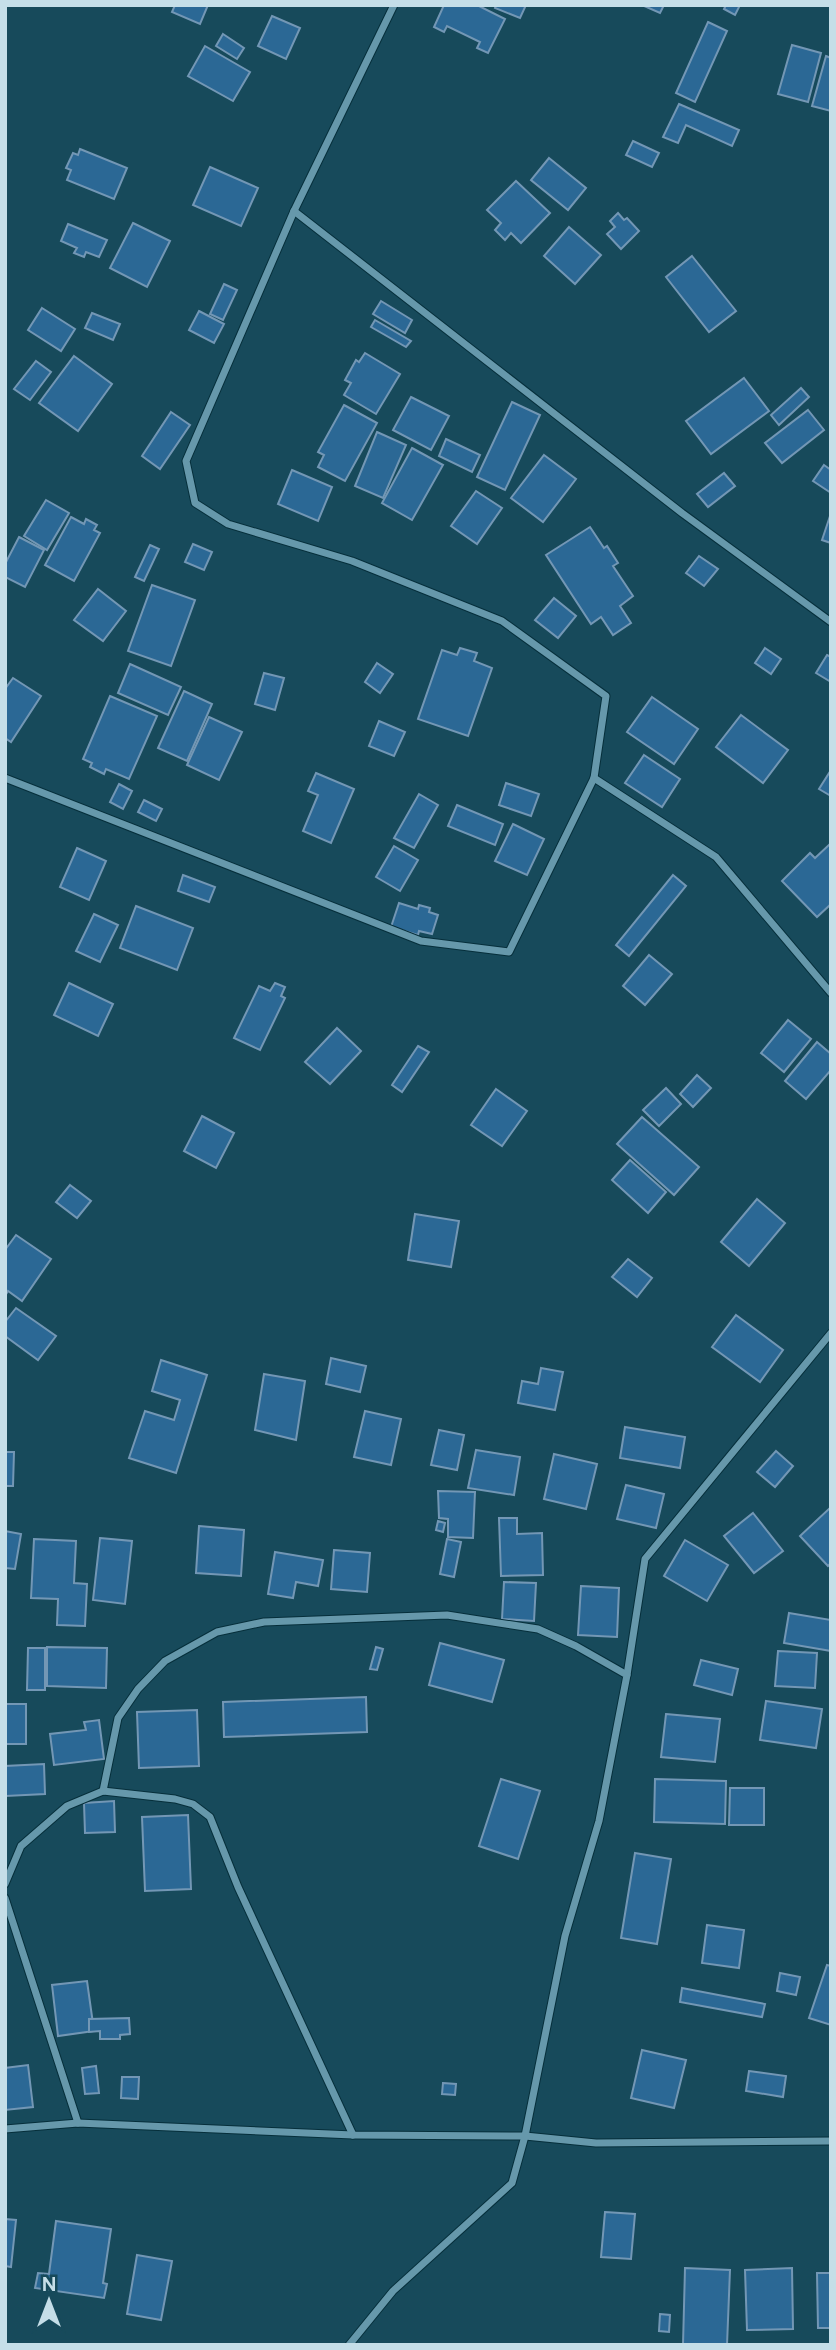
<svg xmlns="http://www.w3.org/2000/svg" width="836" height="2350" font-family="Figtree,sans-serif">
  <rect width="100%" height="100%" fill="#174a5b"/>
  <g fill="#2b6895" stroke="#7397b5" stroke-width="2">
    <path d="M175 5H208L200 24 172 12Z"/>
    <path d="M444 5H477L505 19 488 53 477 48 480 42 447 26 444 32 434 27Z"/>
    <path d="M496 5H526L520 18 495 8Z"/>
    <path d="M642 5H664L660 13Z"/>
    <path d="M726 5H740L735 15 724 9Z"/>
    <path d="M272 16 300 28 286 59 258 46Z"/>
    <path d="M708 22 727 31 695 102 676 93Z"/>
    <path d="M223 34 244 48 237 59 216 46Z"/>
    <path d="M792 45 821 53 808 102 778 94Z"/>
    <path d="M205 46 250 72 233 101 188 76Z"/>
    <path d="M826 56 831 58V111L812 106Z"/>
    <path d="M679 104 739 130 732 146 686 125 678 143 663 137Z"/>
    <path d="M633 141 659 153 652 167 626 155Z"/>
    <path d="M80 149 127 168 114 199 67 180 71 170 66 168 73 153 78 155Z"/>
    <path d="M549 158 586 188 568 210 531 180Z"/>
    <path d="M210 167 258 188 241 226 193 205Z"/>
    <path d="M516 181 550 213 521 243 511 233 505 240 495 230 501 223 487 210Z"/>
    <path d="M618 213 624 220 627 218 639 231 621 249 607 234 615 227 610 221Z"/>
    <path d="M133 223 170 241 147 287 110 268Z"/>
    <path d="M68 224 107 240 99 257 86 252 84 257 74 253 77 248 61 241Z"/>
    <path d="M569 227 601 255 575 284 544 256Z"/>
    <path d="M692 256 736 311 709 332 666 277Z"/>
    <path d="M224 284 237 290 223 320 210 314Z"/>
    <path d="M381 301 412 320 405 333 373 314Z"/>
    <path d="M42 308 75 329 61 351 28 330Z"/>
    <path d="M199 311 224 324 214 343 189 330Z"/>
    <path d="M92 313 120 324 113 340 85 328Z"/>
    <path d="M375 320 411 341 406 347 371 327Z"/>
    <path d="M365 353 400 374 376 414 344 395 351 383 345 380 356 360 359 362Z"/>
    <path d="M74 356 112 384 78 431 39 403Z"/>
    <path d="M36 361 51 372 30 400 14 389Z"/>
    <path d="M744 378 769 411 711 454 686 421Z"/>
    <path d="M801 388 809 397 779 425 771 415Z"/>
    <path d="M411 397 449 416 431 450 393 430Z"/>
    <path d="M512 402 540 415 505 490 477 477Z"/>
    <path d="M344 405 377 423 345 481 318 467 324 455 318 452Z"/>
    <path d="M808 410 824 430 782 463 765 443Z"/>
    <path d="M171 412 190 425 160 469 142 456Z"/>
    <path d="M377 432 406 445 383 498 355 486Z"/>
    <path d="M446 439 480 455 472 472 439 456Z"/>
    <path d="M412 448 443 465 412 520 382 503Z"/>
    <path d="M544 455 576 479 543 522 511 498Z"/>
    <path d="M824 465 831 470V493L813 481Z"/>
    <path d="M292 470 332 487 318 521 278 504Z"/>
    <path d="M724 473 735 486 708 507 697 494Z"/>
    <path d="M476 491 502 508 477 544 451 526Z"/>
    <path d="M46 500 69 513 47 550 24 536Z"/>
    <path d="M830 516 831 517V543L822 540Z"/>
    <path d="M71 517 84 524 86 519 97 525 94 530 100 533 74 581 45 565Z"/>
    <path d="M590 527 604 548 607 546 618 563 613 566 633 596 620 606 631 623 613 635 601 617 591 624 546 555Z"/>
    <path d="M19 537 44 550 25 587 5 577V564Z"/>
    <path d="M193 544 212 552 204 570 185 562Z"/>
    <path d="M150 545 159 549 144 581 135 577Z"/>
    <path d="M699 556 718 569 704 586 686 573Z"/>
    <path d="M152 585 195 600 171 666 128 651Z"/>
    <path d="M98 589 126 611 103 641 74 620Z"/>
    <path d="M554 598 576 616 558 638 535 620Z"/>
    <path d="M460 648 477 653 474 661 492 668 468 736 418 719 442 650 457 655Z"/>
    <path d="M765 648 781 659 771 674 755 663Z"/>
    <path d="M827 655 831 657V682L816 673Z"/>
    <path d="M377 663 393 674 380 693 365 682Z"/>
    <path d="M130 664 181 687 168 715 118 693Z"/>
    <path d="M264 673 284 678 275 710 255 704Z"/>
    <path d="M13 678 41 696 11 742 5 738V689Z"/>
    <path d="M184 691 212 704 187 761 158 748Z"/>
    <path d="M110 696 157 716 129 779 106 769 104 774 90 767 92 763 83 759Z"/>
    <path d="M652 697 698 729 674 764 627 732Z"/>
    <path d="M741 715 788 750 763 783 716 747Z"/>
    <path d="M209 717 242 732 219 780 187 765Z"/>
    <path d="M379 721 405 732 394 756 369 746Z"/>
    <path d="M644 755 680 779 662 807 625 783Z"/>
    <path d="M831 770V796L819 789Z"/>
    <path d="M316 773 354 789 331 843 303 831 318 795 308 791Z"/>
    <path d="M506 783 539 794 531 816 499 805Z"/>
    <path d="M119 784 132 791 123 809 110 802Z"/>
    <path d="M419 794 438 805 414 848 394 838Z"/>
    <path d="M144 800 162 809 156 821 138 812Z"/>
    <path d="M457 805 503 824 495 845 448 826Z"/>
    <path d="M513 824 544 839 527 875 495 861Z"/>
    <path d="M831 843V904L817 917 782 881 810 853 815 858Z"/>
    <path d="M394 846 418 860 400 891 376 877Z"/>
    <path d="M77 848 106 861 89 900 60 887Z"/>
    <path d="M183 875 215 887 209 902 178 891Z"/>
    <path d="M673 875 686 886 629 956 616 945Z"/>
    <path d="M399 903 418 909 419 905 430 908 429 912 438 915 432 934 419 931 418 935 391 927Z"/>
    <path d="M136 906 193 928 177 970 120 948Z"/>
    <path d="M94 914 118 925 100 962 76 951Z"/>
    <path d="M649 955 672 974 645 1005 623 986Z"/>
    <path d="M69 983 113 1004 98 1036 54 1015Z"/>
    <path d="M275 983 285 987 281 996 285 998 260 1050 234 1038 259 986 270 991Z"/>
    <path d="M788 1020 811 1039 784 1072 761 1053Z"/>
    <path d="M337 1028 361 1051 330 1084 305 1062Z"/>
    <path d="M817 1042 831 1054V1070L806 1099 785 1081Z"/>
    <path d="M418 1046 429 1052 402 1092 392 1085Z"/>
    <path d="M697 1075 711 1088 693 1107 680 1094Z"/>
    <path d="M666 1088 681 1104 659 1126 643 1110Z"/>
    <path d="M496 1089 527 1111 502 1146 471 1125Z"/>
    <path d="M202 1116 234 1133 216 1168 184 1151Z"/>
    <path d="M642 1117 699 1167 674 1195 617 1144Z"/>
    <path d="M630 1160 666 1192 648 1213 612 1180Z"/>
    <path d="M70 1185 91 1201 77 1218 56 1202Z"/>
    <path d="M757 1199 785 1223 749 1266 721 1242Z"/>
    <path d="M415 1214 459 1221 451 1267 408 1260Z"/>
    <path d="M16 1235 51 1259 22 1301 8 1291 5 1296V1250Z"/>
    <path d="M628 1259 652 1278 637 1297 612 1277Z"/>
    <path d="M16 1308 56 1336 38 1360 5 1336V1322Z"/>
    <path d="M736 1315 783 1350 760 1382 712 1347Z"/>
    <path d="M331 1358 366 1366 360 1392 326 1384Z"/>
    <path d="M161 1360 207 1375 176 1473 129 1458 145 1411 174 1420 180 1400 152 1391Z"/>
    <path d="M541 1368 563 1372 555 1410 518 1403 522 1381 538 1384Z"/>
    <path d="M264 1374 305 1381 296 1440 255 1430Z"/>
    <path d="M365 1411 401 1419 391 1465 354 1457Z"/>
    <path d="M625 1427 685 1437 680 1468 620 1458Z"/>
    <path d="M439 1430 464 1435 457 1470 431 1465Z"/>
    <path d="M476 1450 520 1457 514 1495 468 1488Z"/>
    <path d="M776 1451 793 1466 775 1487 757 1472Z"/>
    <path d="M5 1452H14L13 1486H5Z"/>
    <path d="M554 1454 597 1464 586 1509 544 1499Z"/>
    <path d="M626 1485 664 1494 656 1528 617 1519Z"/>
    <path d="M438 1491 475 1492 473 1538 448 1537V1519L439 1518Z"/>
    <path d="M831 1507V1563L828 1566 800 1536Z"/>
    <path d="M753 1513 783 1551 754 1573 724 1536Z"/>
    <path d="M499 1518H517V1534L542 1533 543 1575 501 1576Z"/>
    <path d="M438 1521 445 1523 443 1532 436 1530Z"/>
    <path d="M199 1526 244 1530 241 1576 196 1573Z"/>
    <path d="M5 1531 21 1534 15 1569 5 1568Z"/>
    <path d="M100 1538 132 1541 125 1604 93 1600Z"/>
    <path d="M34 1539 76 1541 74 1583 87 1584 85 1626 57 1625 58 1599 31 1598Z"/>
    <path d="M447 1539 461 1542 454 1577 440 1574Z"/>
    <path d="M685 1540 728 1565 707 1601 664 1576Z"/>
    <path d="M334 1550 370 1553 367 1592 331 1589Z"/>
    <path d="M275 1552 323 1560 318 1586 296 1582 293 1598 268 1594Z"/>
    <path d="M504 1582 536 1583 534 1621 502 1619Z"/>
    <path d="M581 1586 619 1588 617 1637 578 1635Z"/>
    <path d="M789 1613 831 1620V1651L784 1643Z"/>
    <path d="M440 1643 504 1660 492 1702 429 1685Z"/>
    <path d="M47 1647 107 1648 106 1688 47 1686Z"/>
    <path d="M376 1647 383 1649 377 1670 370 1669Z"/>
    <path d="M28 1648H45V1690H27Z"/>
    <path d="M778 1651 817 1653 815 1688 775 1686Z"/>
    <path d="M701 1660 738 1669 732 1695 694 1685Z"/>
    <path d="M366 1697 367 1732 224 1737 223 1702Z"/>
    <path d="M766 1701 822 1709 816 1748 760 1740Z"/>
    <rect x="5" y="1704" width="21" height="40"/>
    <path d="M197 1710 199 1766 139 1768 137 1712Z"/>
    <path d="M666 1714 720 1719 715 1762 661 1757Z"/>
    <path d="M99 1720 104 1759 54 1765 50 1734 86 1730 84 1722Z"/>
    <path d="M44 1764 45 1794 6 1796 5 1766Z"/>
    <path d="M501 1779 540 1791 518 1859 479 1846Z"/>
    <path d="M655 1779 726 1781 725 1824 654 1822Z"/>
    <path d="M730 1788H764V1825H729Z"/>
    <path d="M114 1801 115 1832 85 1833 84 1803Z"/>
    <path d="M188 1815 191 1889 145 1891 142 1817Z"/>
    <path d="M635 1853 671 1859 657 1944 621 1938Z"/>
    <path d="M707 1925 744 1930 739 1968 702 1963Z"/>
    <path d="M827 1965 831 1966V2025L809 2018Z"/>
    <path d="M780 1973 800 1977 796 1995 777 1991Z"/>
    <path d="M87 1981 94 2031 58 2036 52 1985Z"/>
    <path d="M682 1988 765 2004 762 2017 680 2002Z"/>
    <path d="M129 2018 130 2034 120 2035V2039H100V2031L89 2032V2019Z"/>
    <path d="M642 2050 686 2060 674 2108 631 2098Z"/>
    <path d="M28 2065 33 2107 5 2110V2068Z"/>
    <path d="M96 2066 99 2093 85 2094 82 2068Z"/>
    <path d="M749 2071 786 2076 783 2097 746 2091Z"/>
    <path d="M122 2077H139L138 2099 121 2098Z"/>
    <path d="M443 2083 456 2084 455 2095 442 2094Z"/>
    <path d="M605 2212 635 2214 631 2259 601 2257Z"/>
    <path d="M5 2219 16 2220 11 2267 5 2266Z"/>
    <path d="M56 2221 111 2229 103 2283 107 2284 104 2298 35 2288 38 2273 49 2274Z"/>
    <path d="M137 2255 172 2261 161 2320 127 2314Z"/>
    <path d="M685 2268 730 2270 727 2345H683Z"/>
    <path d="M792 2268 793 2329 747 2330 745 2270Z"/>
    <path d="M817 2273H831V2328H818Z"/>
    <path d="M660 2314 670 2315 669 2332 659 2331Z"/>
  </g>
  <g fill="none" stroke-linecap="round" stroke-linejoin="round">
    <defs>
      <g id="minor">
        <path d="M294 211 682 513 831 622"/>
        <path d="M5 778 421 941 509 952 594 778 606 696 502 621 352 561 228 524 195 503 186 461 294 211 394 5"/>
        <path d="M594 778 716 857 831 993"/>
        <path d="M627 1675 645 1559 831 1333"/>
        <path d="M103 1791 118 1718 138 1689 165 1661 217 1632 264 1622 447 1615 538 1629 576 1646 627 1675 599 1821 565 1936 525 2136 512 2183 393 2291 349 2345"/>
        <path d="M5 1884 21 1846 67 1806 103 1791 175 1799 193 1804 210 1817 238 1887 353 2135"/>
        <path d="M5 1898 78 2123"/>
        <path d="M5 2129 78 2123 353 2135 525 2136 596 2143 831 2141"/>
      </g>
    </defs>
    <use href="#minor" stroke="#062f3b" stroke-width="9"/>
    <use href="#minor" stroke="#6698ab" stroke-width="7"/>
  </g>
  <rect width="836" height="2350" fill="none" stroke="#c5dee8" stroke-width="14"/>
  <g transform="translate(49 2301)" stroke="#174a5b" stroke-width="5" paint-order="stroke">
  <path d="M0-5L12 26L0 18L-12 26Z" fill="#c5dee8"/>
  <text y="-10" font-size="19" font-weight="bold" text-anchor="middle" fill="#c5dee8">N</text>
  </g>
</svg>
